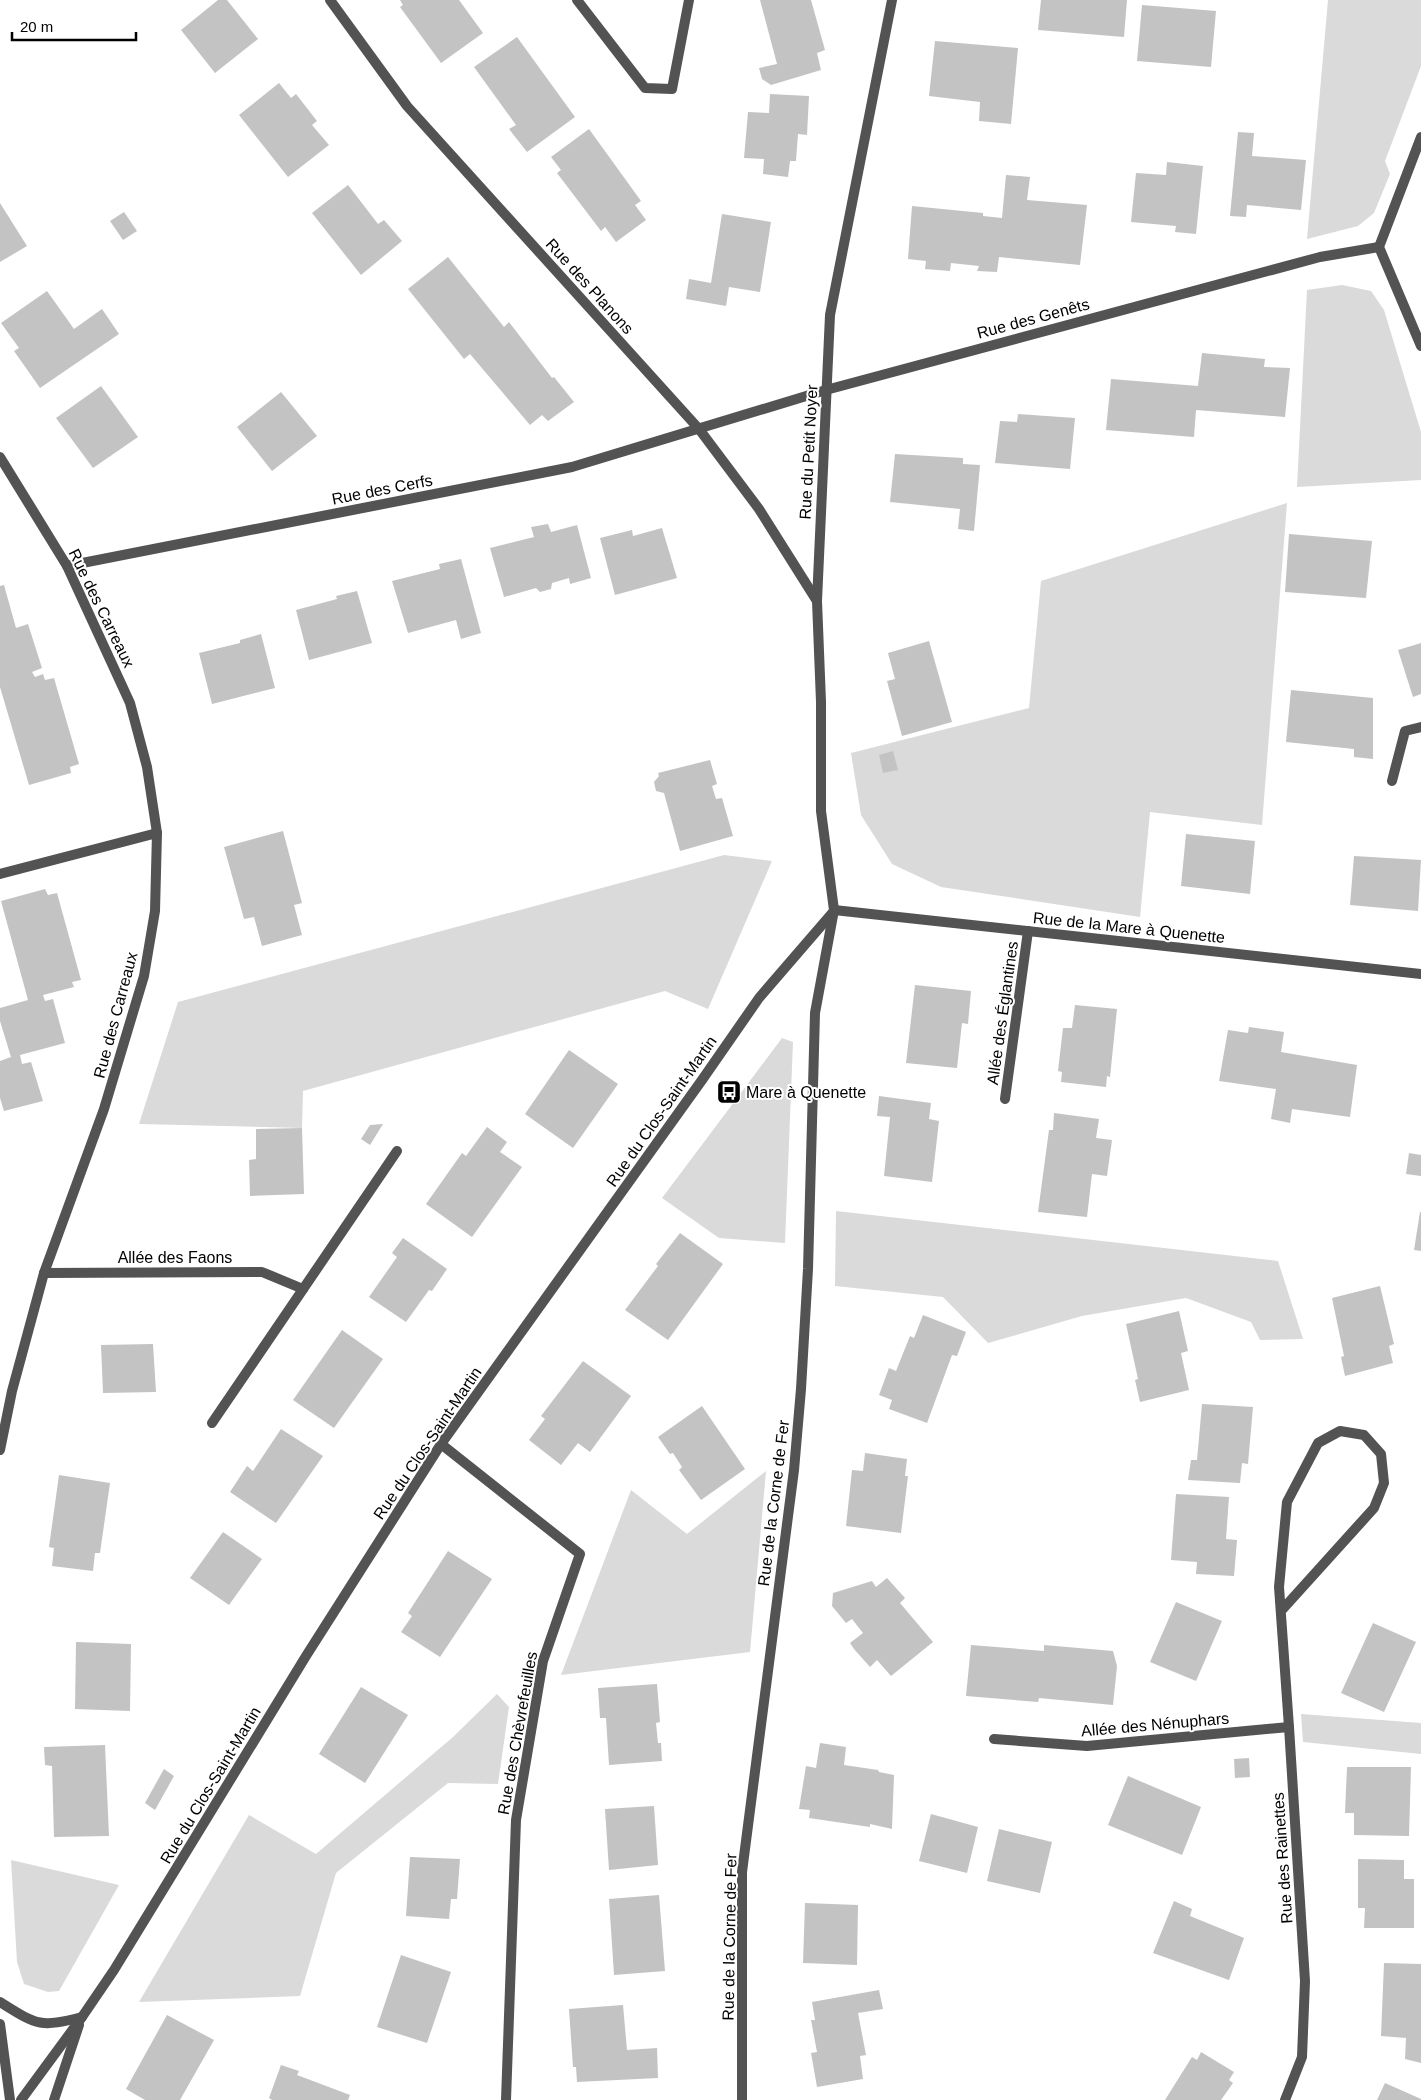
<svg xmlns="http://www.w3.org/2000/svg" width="1421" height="2100" font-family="Helvetica,sans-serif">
  <rect width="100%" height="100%" fill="#fff"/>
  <g fill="#dadada">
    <path d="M1328 0H1421V66L1385 161 1390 174 1374 213 1358 226 1307 239Z"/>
    <path d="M1342 285 1371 291 1384 310 1421 432V480L1297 487 1307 290Z"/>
    <path d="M1287 503 1262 825 1150 812 1140 917 941 887 892 864 861 815 851 753 1029 708 1041 581Z"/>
    <path d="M724 855 772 861 708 1009 665 991 303 1091 302 1128 139 1124 178 1002Z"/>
    <path d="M782 1038 793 1042 785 1243 719 1238 662 1198Z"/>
    <path d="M836 1211 1278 1261 1303 1339 1260 1340 1251 1322 1186 1298 1082 1316 988 1343 943 1297 835 1286Z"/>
    <path d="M766 1471 750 1652 561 1675 631 1490 687 1534Z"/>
    <path d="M497 1694 509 1707 498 1784 448 1783 336 1873 300 1996 139 2002 249 1815 316 1854 453 1737Z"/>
    <path d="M1301 1714 1421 1723V1754L1303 1742Z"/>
    <path d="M11 1860 119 1885 59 1991 48 1992 24 1984 17 1962Z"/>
  </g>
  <g fill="#c3c3c3">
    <path d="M218 0H227L258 39 215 73 181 30Z"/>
    <path d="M400 0H459L483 33 441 63 400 7 403 5Z"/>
    <path d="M760 0H811L825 50 817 53 821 70 771 85 762 79 759 68 777 64Z"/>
    <path d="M1041 0H1127L1124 37 1038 30Z"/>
    <path d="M1142 5 1216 11 1211 67 1137 61Z"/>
    <path d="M517 37 575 117 527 152 509 129 516 125 474 67Z"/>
    <path d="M935 41 1018 48 1011 124 979 121 980 102 929 96Z"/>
    <path d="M279 83 291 98 296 94 317 121 312 125 329 145 288 177 239 115Z"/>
    <path d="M770 94 809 96 807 135 798 134 796 161H790L788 177 763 174 764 159 744 158 748 112 769 113Z"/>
    <path d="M589 129 641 201 635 205 646 220 616 242 605 227 601 231 557 173 561 170 551 157Z"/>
    <path d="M1238 132 1254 133 1252 156 1306 160 1301 210 1247 205 1246 217 1230 216Z"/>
    <path d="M1167 162 1203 166 1196 234 1175 232 1176 226 1131 222 1136 173 1166 175Z"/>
    <path d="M1006 175 1030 177 1027 200 1087 205 1080 265 999 257 997 272 977 271 979 266 951 263 950 271 925 269 926 261 908 259 912 206 983 213V216L1002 218Z"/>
    <path d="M348 185 378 224 384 220 402 241 361 275 312 213Z"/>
    <path d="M0 203 27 246 0 262Z"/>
    <path d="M124 212 137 231 123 240 110 221Z"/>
    <path d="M722 214 771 222 760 292 729 287 726 306 686 299 689 279 711 283Z"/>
    <path d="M448 257 504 327 509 322 552 378 554 377 574 402 548 421 542 415 530 425 470 354 464 359 408 289Z"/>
    <path d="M47 291 74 329 102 309 119 334 40 388 14 351 19 348 1 323Z"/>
    <path d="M1202 353 1265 359 1264 367 1290 368 1285 417 1196 410 1194 437 1106 430 1111 379 1198 386Z"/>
    <path d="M101 386 138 437 93 468 56 418Z"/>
    <path d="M281 392 317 436 272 471 237 427Z"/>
    <path d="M1018 414 1075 418 1070 469 995 463 1000 421 1017 422Z"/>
    <path d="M895 454 963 458V464L980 465 974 531 958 529 960 509 890 502Z"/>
    <path d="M548 524 551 532 577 525 591 578 570 584 569 578 552 583 551 589 540 592 536 588 504 597 490 548 534 537 531 527Z"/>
    <path d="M662 528 677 578 615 595 600 538 632 530 633 536Z"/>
    <path d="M1289 534 1372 541 1366 598 1285 592Z"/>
    <path d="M461 559 481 633 461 639 456 620 408 633 392 581 440 569 439 564Z"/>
    <path d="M4 585 16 628 28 624 42 668 32 672 35 677 43 674 45 680 54 678 79 764 70 767 71 773 29 785 0 687V586Z"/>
    <path d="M357 591 372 643 309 660 296 610 337 599 336 596Z"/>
    <path d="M261 634 275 688 212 704 199 653 240 643V640Z"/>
    <path d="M929 641 952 722 902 736 887 681 895 679 888 653Z"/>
    <path d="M1421 643V694L1413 697 1398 650Z"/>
    <path d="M1291 690 1373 698V759L1354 757V749L1286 742Z"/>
    <path d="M893 751 898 770 883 773 879 755Z"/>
    <path d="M710 760 717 784 712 786 716 799 722 798 733 836 680 851 664 793 656 791 654 782 659 776 658 773Z"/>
    <path d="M283 831 302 903 294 905 302 935 262 946 254 917 244 919 224 847Z"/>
    <path d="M1186 834 1255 841 1250 894 1181 886Z"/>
    <path d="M1354 856 1421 860 1418 911 1350 905Z"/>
    <path d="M45 889 48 895 57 893 81 980 72 982 74 987 43 995 45 1001 53 999 65 1043 20 1055 22 1064 31 1062 43 1101 4 1111 0 1098V1061L11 1057 0 1021V1008L28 1000 1 901Z"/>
    <path d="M915 985 971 991 968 1024 962 1023 957 1068 906 1063Z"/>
    <path d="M1075 1005 1117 1009 1110 1077 1107 1076 1106 1087 1061 1082 1062 1072 1058 1071 1063 1028H1072Z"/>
    <path d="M1249 1027 1284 1032 1281 1052 1357 1065 1350 1117 1292 1109 1290 1123 1271 1119 1276 1089 1219 1081 1228 1030 1248 1033Z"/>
    <path d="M569 1050 618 1084 573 1148 525 1114Z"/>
    <path d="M879 1096 931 1103 929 1119 939 1121 932 1182 884 1176 890 1117 877 1116Z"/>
    <path d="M1054 1113 1099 1119 1096 1138 1112 1140 1107 1176 1092 1174 1087 1217 1038 1212 1049 1130H1053Z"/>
    <path d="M383 1124 370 1145 361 1139 370 1125Z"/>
    <path d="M487 1127 507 1142 500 1152 522 1167 472 1237 426 1204 462 1153 466 1156Z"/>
    <path d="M302 1128 304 1194 250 1196 249 1160 256 1159V1129Z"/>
    <path d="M1409 1153 1421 1155V1176L1406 1174Z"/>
    <path d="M1420 1212H1421V1251L1414 1250Z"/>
    <path d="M680 1233 723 1264 668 1340 625 1310 658 1266 656 1264Z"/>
    <path d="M403 1238 447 1269 432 1291 429 1290 406 1322 369 1297 397 1257 392 1253Z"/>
    <path d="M1380 1286 1394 1344 1389 1346 1393 1363 1345 1376 1341 1357 1344 1356 1332 1298Z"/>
    <path d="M1179 1311 1188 1351 1181 1353 1189 1390 1140 1402 1135 1380 1138 1379 1126 1324Z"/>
    <path d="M923 1315 966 1332 957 1356 952 1355 927 1423 889 1409 892 1400 879 1395 889 1368 896 1371 910 1336 914 1338Z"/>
    <path d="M342 1330 383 1359 334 1428 293 1400Z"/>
    <path d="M153 1344 156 1392 103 1393 101 1345Z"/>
    <path d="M583 1361 631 1396 590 1452 578 1443 561 1465 529 1440 545 1419 541 1416Z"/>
    <path d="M1202 1404 1253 1407 1248 1464 1242 1463 1240 1483 1188 1480 1191 1460H1197Z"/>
    <path d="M702 1406 745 1469 701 1500 679 1470 682 1467 673 1453 670 1454 658 1437Z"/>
    <path d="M281 1429 323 1456 276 1523 230 1492 247 1466 253 1471Z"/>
    <path d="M865 1453 907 1459 905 1476H908L901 1533 846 1526 852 1470 863 1471Z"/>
    <path d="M59 1475 110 1483 100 1553H95L93 1571 52 1566 54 1548 49 1547Z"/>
    <path d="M1176 1494 1229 1497 1226 1539 1237 1540 1234 1576 1196 1574 1197 1562 1171 1560Z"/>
    <path d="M223 1532 262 1559 229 1605 190 1578Z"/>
    <path d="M448 1551 492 1579 440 1657 401 1632 412 1616 408 1613Z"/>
    <path d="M887 1578 905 1598 900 1603 933 1642 891 1676 877 1660 870 1667 854 1649 850 1643 863 1633 852 1619 846 1623 832 1606 833 1593 872 1581 876 1587Z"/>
    <path d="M1176 1602 1222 1621 1196 1681 1150 1662Z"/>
    <path d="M1373 1623 1416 1642 1384 1712 1341 1693Z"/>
    <path d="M76 1642 131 1644 130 1711 75 1709Z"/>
    <path d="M971 1645 1044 1651V1645L1113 1651 1117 1666 1113 1705 1039 1698 1038 1702 966 1696Z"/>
    <path d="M657 1684 660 1722 656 1723 658 1743H661L662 1761 609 1765 606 1718H600L598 1688Z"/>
    <path d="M361 1687 408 1715 365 1783 319 1754Z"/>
    <path d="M820 1743 846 1747 844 1765 878 1770 879 1772 894 1775 892 1829 870 1824V1827L809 1818 810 1810 799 1809 806 1766 816 1768Z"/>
    <path d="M105 1745 109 1836 54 1837 52 1766 45 1765 44 1747Z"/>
    <path d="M1249 1758 1250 1777 1235 1778 1234 1759Z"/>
    <path d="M1347 1767H1411L1409 1836 1354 1835V1813H1345Z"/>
    <path d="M164 1769 174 1776 155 1810 145 1803Z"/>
    <path d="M1128 1776 1201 1807 1182 1855 1108 1825Z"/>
    <path d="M654 1806 658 1865 609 1870 605 1809Z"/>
    <path d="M931 1814 978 1827 967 1873 919 1861Z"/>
    <path d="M999 1829 1052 1842 1040 1893 987 1881Z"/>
    <path d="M410 1857 460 1859 457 1899H451L449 1919 406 1916Z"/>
    <path d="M1358 1859 1404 1860V1879H1414V1928H1364L1365 1908H1358Z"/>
    <path d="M659 1895 665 1971 614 1975 609 1899Z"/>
    <path d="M1174 1901 1192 1909 1190 1916 1244 1938 1229 1980 1153 1953Z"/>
    <path d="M805 1903 858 1905 857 1965 803 1963Z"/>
    <path d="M401 1955 451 1972 427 2043 377 2027Z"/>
    <path d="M1384 1963 1421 1964V2063L1405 2059 1406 2038 1381 2036Z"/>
    <path d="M879 1990 883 2009 858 2013 866 2055 860 2056 863 2079 817 2087 811 2053 817 2052 811 2020H815L812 2002Z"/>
    <path d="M623 2005 627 2050 657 2048 658 2078 577 2082 576 2067H573L569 2009Z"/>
    <path d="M167 2015 214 2040 180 2100H145L126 2089Z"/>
    <path d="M1201 2052 1234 2072 1229 2080 1233 2083 1221 2100H1165L1192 2057 1197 2060Z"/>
    <path d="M281 2065 299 2071 297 2075 350 2095 348 2100H272L269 2098Z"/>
    <path d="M1385 2083 1421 2099V2100H1377Z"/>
  </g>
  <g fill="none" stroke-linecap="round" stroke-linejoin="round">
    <path stroke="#535353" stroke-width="10" d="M1392 781 1405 731 1421 727"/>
    <g stroke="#535353" stroke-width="10">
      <path d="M330 0 407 106 699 429 759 509 817 601"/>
      <path d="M577 0 645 88 672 89 689 0"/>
      <path d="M1421 137 1379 247 1421 346"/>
      <path d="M0 457 67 566 130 703 147 767 157 833 155 911 144 976 104 1109 44 1273 12 1391 0 1450"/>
      <path d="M67 566 572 467 826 390 1320 257 1379 247"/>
      <path d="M0 874 157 833"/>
      <path d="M834 910 1421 974"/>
      <path d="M1005 1099 1028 931"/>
      <path d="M44 1273 262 1272 303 1289"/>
      <path d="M212 1423 397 1151"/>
      <path d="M441 1444 580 1554 543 1661 516 1820 506 2100"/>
      <path d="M1281 1611 1374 1508 1384 1483 1381 1454 1364 1435 1340 1431 1318 1443 1287 1502 1279 1587 1289 1727 1305 1981 1302 2057 1285 2100"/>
      <path d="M994 1739 1087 1746 1289 1727"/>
      <path d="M0 2002C37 2025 39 2028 82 2017"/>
      <path d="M0 2024 10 2100"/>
      <path d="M21 2100 82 2017 114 1970 306 1656 441 1444 702 1080 759 998 834 911"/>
      <path d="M54 2100 79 2025"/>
      <path d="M742 2100V1872L794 1470 801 1389 808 1269 815 1013 834 910 821 811V702L817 601 830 315 892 0"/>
    </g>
  </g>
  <defs>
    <symbol id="bus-square" viewBox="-11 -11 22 22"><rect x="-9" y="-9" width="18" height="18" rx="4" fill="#000" stroke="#fff"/><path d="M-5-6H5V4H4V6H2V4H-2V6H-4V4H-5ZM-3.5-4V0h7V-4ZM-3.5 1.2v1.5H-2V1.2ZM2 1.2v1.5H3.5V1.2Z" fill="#fff"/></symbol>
  </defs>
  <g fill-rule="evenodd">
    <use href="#bus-square" x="715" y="1078" width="28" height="28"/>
  </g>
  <g text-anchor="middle" stroke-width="4" stroke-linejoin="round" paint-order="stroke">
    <g font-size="16" fill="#000" stroke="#fff">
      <text transform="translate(590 286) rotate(48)" y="6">Rue des Planons</text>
      <text transform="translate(1033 318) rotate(-15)" y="6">Rue des Genêts</text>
      <text transform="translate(808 452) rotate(-87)" y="6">Rue du Petit Noyer</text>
      <text transform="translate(382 489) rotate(-11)" y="6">Rue des Cerfs</text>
      <text transform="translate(102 608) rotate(64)" y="6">Rue des Carreaux</text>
      <text transform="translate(1129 927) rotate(6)" y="6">Rue de la Mare à Quenette</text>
      <text transform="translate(1002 1013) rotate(-82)" y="6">Allée des Églantines</text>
      <text transform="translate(115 1015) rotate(-75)" y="6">Rue des Carreaux</text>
      <text transform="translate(661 1111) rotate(-55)" y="6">Rue du Clos-Saint-Martin</text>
      <text x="175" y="1263">Allée des Faons</text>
      <text transform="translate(427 1443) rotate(-56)" y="6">Rue du Clos-Saint-Martin</text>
      <text transform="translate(773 1503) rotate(-83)" y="6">Rue de la Corne de Fer</text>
      <text transform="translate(1155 1724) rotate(-5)" y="6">Allée des Nénuphars</text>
      <text transform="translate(517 1733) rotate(-80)" y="6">Rue des Chèvrefeuilles</text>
      <text transform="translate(210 1785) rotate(-59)" y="6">Rue du Clos-Saint-Martin</text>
      <text transform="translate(1282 1858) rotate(-94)" y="6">Rue des Rainettes</text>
      <text transform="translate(729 1937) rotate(-89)" y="6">Rue de la Corne de Fer</text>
    </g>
    <g font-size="16" fill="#000" stroke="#fff" text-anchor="start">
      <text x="746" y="1098">Mare à Quenette</text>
    </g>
  </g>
  <path d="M12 32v8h124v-8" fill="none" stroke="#000000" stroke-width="2.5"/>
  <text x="20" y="32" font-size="15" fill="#000000" stroke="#ffffff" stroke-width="4" paint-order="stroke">20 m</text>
</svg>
